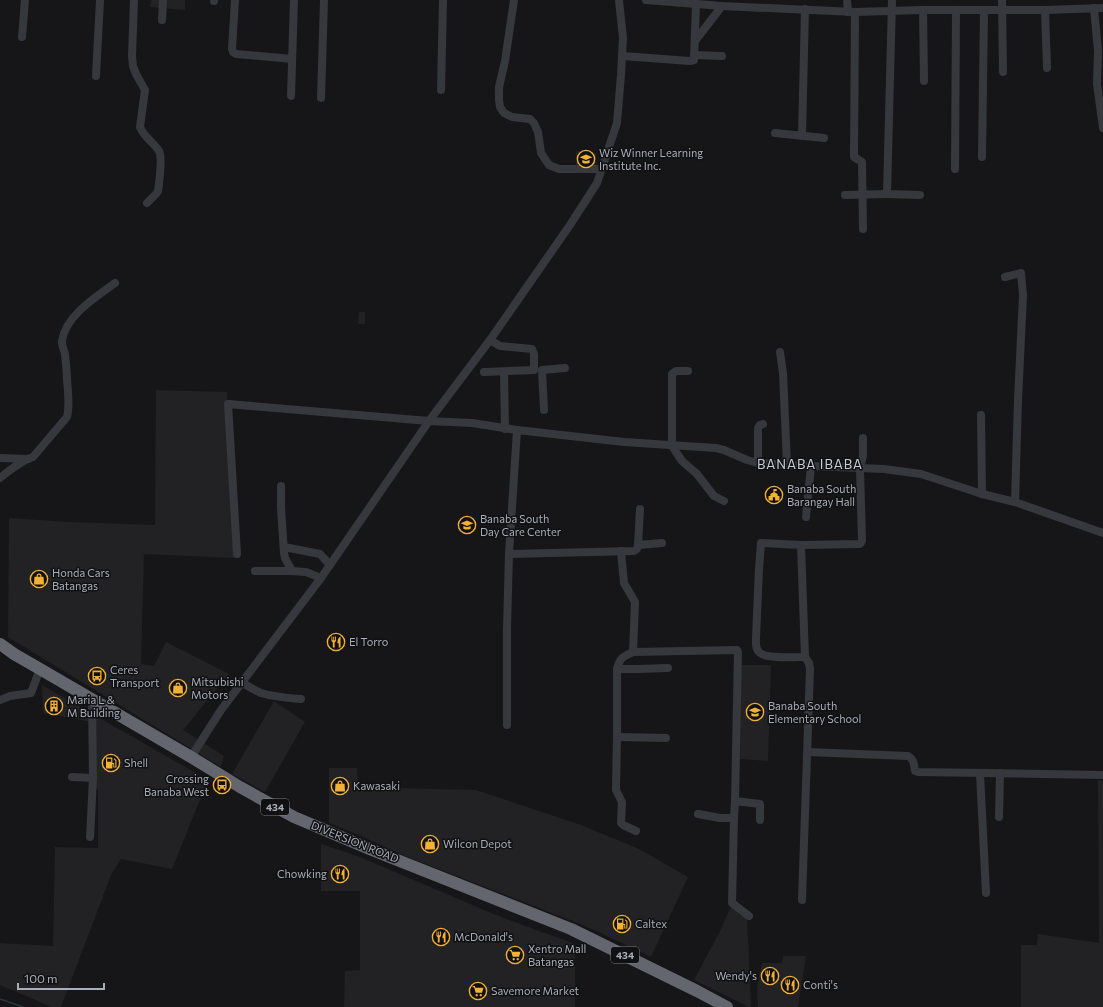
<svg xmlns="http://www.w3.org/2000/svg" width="1103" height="1007" font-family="Commissioner,sans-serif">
  <rect width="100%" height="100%" fill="#161618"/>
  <g fill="#222225">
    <path d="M151 0H185V10L150 7Z"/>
    <path d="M576 151 596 153V166H576Z"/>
    <path d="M359 312H365V324H358Z"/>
    <path d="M156 390 227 392 234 558 144 554 141 664 154 666 166 642 229 674 183 730 224 756 221 767 8 637 9 518 69 522 155 525Z"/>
    <path d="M741 665H771L768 761 740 759Z"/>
    <path d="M42 685 208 780 172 869 121 859 111 875 61 1007H52L0 985V943L53 946 55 847 98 848V789H94L92 722 43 713Z"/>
    <path d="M274 701 305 722 265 792 232 774Z"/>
    <path d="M329 768H357L358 787 476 790 581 825 639 849 688 877 651 957 601 933 575 922 398 853 359 835 329 823Z"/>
    <path d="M1098 780 1103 781V1007H1021V945H1037L1038 934 1099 943Z"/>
    <path d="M321 844 360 857 496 915 575 944V1007H344L345 971 360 970V891H321Z"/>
    <path d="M732 905 747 917 751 1007H749L694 980 718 935Z"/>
    <path d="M783 956H806L798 1007H758L757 988 762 963H782Z"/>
  </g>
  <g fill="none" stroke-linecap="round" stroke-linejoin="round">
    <path stroke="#2c353c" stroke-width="1.5" d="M0 999 23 1007"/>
    <g stroke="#37383d" stroke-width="8">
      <path d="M134 0 132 56 133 66 136 74 145 90 140 127C144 137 153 142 159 151 163 158 159 183 158 191L156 194 147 203"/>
      <path d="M214 0V1"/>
      <path d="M235 0 232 49 233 52 236 54 292 59"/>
      <path d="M514 0 505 61 499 87V100L500 107 504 113 512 117 530 119 534 123 538 132 541 153 549 165 559 169H602"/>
      <path d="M646 0 722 6 855 12 923 10H1045L1103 8"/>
      <path d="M847 0 848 12"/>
      <path d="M892 0 887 194 920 195"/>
      <path d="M1002 0 1003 72"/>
      <path d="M1094 8 1098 51 1097 84 1103 128"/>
      <path d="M923 10 924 81"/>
      <path d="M1045 10 1047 68"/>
      <path d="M855 12 854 157 862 162 863 229"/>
      <path d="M162 20 163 0"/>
      <path d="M22 37 25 0"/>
      <path d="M695 41 722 6"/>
      <path d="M694 55 722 56"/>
      <path d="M622 56 690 61 694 60 696 4"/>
      <path d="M96 76 100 0"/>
      <path d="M441 90 443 0"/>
      <path d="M291 96 294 0"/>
      <path d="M321 98 324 0"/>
      <path d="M775 133 824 138"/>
      <path d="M802 136 805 9"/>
      <path d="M982 157 984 10"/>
      <path d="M955 169 956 10"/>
      <path d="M845 195 887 194"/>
      <path d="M1005 277 1021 273 1023 295 1018 400 1015 502"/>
      <path d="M780 352 783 373 787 465"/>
      <path d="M688 371H676L672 374V446L682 461 697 474 714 496 724 501"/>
      <path d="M484 372 534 370V354L532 349 500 346 490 340"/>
      <path d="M504 372 505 429"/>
      <path d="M544 410 542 370 565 368"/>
      <path d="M981 415 982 494"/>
      <path d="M0 458 28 459"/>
      <path d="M758 463V428L760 425 763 424"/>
      <path d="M0 478C10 470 21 461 33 457L67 417C70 405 68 392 67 380 67 372 66 364 65 355 65 351 61 345 62 341 65 316 97 296 115 283"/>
      <path d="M281 486V508L284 553 285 558 292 571"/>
      <path d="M806 517 811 466"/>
      <path d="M638 545 662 543"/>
      <path d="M801 545 805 657 809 663 810 669 802 900"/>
      <path d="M284 547 320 554 330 565"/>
      <path d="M621 551 624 583 635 602 633 652"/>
      <path d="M237 554 228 404 429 421 472 423 517 430 624 442 716 448 724 450 747 460 758 463 787 465 884 469 921 474 982 494 1015 502 1103 533"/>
      <path d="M509 554 634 551 637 549 638 545 640 509"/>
      <path d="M255 571H292L306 572 321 578"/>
      <path d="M805 657C795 657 767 659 760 653 755 649 756 643 756 638L759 569 761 543 801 545 860 544 862 541 860 468 863 456V438"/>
      <path d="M617 669H639L668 668"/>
      <path d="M241 682C248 686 254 690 261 693 274 697 288 698 301 699"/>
      <path d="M0 700 10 696 31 693 40 669"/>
      <path d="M507 725V628L509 554 517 430"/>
      <path d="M617 737 666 738"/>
      <path d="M808 752 908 756C914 759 914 764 915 771L918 772 1103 775"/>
      <path d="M191 757 221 710 321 578 429 421 490 340 570 225 597 183 617 123 621 75 623 38 619 0"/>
      <path d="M980 773 986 893"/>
      <path d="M72 777 93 778"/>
      <path d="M735 801 760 804V820"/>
      <path d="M698 814 720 818H734"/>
      <path d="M999 817 1000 773"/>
      <path d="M636 831 623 825 621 823 622 802 616 790 617 737V669C620 657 623 657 633 652L737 650 738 652 735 801 734 818 732 903 749 916"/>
      <path d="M90 837 93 778 92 699"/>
    </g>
    <path stroke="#63666e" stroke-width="12" d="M0 644 14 654 40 669 191 757 240 787 294 817 372 850 571 929 697 991 727 1007"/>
  </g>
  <defs>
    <symbol id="school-ring" viewBox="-11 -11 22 22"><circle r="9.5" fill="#111113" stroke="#f2b134" stroke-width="1.5"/><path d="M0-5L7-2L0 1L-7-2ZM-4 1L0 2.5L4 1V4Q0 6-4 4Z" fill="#f2b134"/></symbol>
    <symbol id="civic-ring" viewBox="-11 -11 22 22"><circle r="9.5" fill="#111113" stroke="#f2b134" stroke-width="1.5"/><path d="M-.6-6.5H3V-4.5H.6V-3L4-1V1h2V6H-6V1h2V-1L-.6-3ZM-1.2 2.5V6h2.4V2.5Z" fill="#f2b134"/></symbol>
    <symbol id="shop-ring" viewBox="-11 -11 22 22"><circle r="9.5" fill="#111113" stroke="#f2b134" stroke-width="1.5"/><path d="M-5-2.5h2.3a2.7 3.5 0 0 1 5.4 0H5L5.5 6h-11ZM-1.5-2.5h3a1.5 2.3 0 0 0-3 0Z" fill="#f2b134"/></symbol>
    <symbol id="restaurant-ring" viewBox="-11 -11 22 22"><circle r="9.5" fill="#111113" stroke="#f2b134" stroke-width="1.5"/><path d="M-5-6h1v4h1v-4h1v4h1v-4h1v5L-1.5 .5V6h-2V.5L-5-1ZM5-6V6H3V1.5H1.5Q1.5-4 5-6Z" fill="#f2b134"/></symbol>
    <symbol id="bus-ring" viewBox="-11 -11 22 22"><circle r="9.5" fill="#111113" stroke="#f2b134" stroke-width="1.5"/><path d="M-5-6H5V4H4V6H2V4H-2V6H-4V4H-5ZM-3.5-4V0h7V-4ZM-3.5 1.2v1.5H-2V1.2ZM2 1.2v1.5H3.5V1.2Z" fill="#f2b134"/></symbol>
    <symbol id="building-ring" viewBox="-11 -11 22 22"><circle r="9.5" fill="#111113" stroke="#f2b134" stroke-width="1.5"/><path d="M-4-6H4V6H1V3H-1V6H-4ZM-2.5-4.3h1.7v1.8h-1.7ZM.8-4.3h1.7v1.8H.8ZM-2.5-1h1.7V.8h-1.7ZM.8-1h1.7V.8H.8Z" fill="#f2b134"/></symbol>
    <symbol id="fuel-ring" viewBox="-11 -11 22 22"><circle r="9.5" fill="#111113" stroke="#f2b134" stroke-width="1.5"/><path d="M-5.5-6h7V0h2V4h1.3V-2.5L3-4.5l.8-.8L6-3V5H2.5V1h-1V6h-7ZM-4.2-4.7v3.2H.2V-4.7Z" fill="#f2b134"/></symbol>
    <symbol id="supermarket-ring" viewBox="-11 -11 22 22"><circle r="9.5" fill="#111113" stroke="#f2b134" stroke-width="1.5"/><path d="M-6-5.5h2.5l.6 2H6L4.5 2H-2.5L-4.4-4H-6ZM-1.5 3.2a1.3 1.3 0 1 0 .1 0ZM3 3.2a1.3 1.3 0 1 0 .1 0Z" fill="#f2b134"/></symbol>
  </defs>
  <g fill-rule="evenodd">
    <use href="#school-ring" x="576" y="149" width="20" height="20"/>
    <use href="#civic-ring" x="764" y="485" width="20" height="20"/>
    <use href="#school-ring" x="457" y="515" width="20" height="20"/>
    <use href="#shop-ring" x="29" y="569" width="20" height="20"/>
    <use href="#restaurant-ring" x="326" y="632" width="20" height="20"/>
    <use href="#bus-ring" x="87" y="666" width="20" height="20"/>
    <use href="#shop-ring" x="168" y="678" width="20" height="20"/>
    <use href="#building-ring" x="44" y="696" width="20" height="20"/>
    <use href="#school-ring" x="745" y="702" width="20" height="20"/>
    <use href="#fuel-ring" x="101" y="753" width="20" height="20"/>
    <use href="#bus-ring" x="212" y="775" width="20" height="20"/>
    <use href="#shop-ring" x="330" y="776" width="20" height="20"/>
    <use href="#shop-ring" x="420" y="834" width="20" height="20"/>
    <use href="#restaurant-ring" x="330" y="864" width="20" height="20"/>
    <use href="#fuel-ring" x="612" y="914" width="20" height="20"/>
    <use href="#restaurant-ring" x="431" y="927" width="20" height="20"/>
    <use href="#supermarket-ring" x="505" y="945" width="20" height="20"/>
    <use href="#restaurant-ring" x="760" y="966" width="20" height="20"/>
    <use href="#restaurant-ring" x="780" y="975" width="20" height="20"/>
    <use href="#supermarket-ring" x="468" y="981" width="20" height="20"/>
  </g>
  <g text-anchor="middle" stroke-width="3" stroke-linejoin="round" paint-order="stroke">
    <g fill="#111113" stroke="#7b7e86" stroke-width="1">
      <rect x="261" y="799" width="28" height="16" rx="3"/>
      <rect x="611" y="947" width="28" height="16" rx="3"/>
    </g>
    <g font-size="10" font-weight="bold" fill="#a8adb8">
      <text x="275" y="811">434</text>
      <text x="625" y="959">434</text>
    </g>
    <g font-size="11" fill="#a8adb8" stroke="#111113" text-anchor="start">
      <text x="599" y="157">Wiz Winner Learning<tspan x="599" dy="13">Institute Inc.</tspan></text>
      <text x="787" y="493">Banaba South<tspan x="787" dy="13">Barangay Hall</tspan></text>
      <text x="480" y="523">Banaba South<tspan x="480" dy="13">Day Care Center</tspan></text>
      <text x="52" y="577">Honda Cars<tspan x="52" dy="13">Batangas</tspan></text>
      <text x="349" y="646">El Torro</text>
      <text x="110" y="674">Ceres<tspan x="110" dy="13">Transport</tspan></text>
      <text x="191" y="686">Mitsubishi<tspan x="191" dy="13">Motors</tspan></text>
      <text x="67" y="704">Maria L &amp;<tspan x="67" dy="13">M Building</tspan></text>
      <text x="768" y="710">Banaba South<tspan x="768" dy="13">Elementary School</tspan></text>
      <text x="124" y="767">Shell</text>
      <text x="209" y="783" text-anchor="end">Crossing<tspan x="209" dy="13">Banaba West</tspan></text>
      <text x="353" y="790">Kawasaki</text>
      <text x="443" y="848">Wilcon Depot</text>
      <text x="327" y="878" text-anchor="end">Chowking</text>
      <text x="635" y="928">Caltex</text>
      <text x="454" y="941">McDonald's</text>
      <text x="528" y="953">Xentro Mall<tspan x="528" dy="13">Batangas</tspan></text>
      <text x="757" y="980" text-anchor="end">Wendy's</text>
      <text x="803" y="989">Conti's</text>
      <text x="491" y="995">Savemore Market</text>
    </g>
    <g font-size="11" fill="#a8adb8" stroke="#111113">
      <text transform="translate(355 842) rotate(22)" y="4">DIVERSION ROAD</text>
    </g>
    <g font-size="13" letter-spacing="1" fill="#c9ccd4" stroke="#111113">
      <text x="810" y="469">BANABA IBABA</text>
    </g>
  </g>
  <path d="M18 983v6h86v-6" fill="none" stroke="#a8adb8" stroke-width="2"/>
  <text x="24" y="983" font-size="12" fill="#a8adb8" stroke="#111113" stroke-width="3" paint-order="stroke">100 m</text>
</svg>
